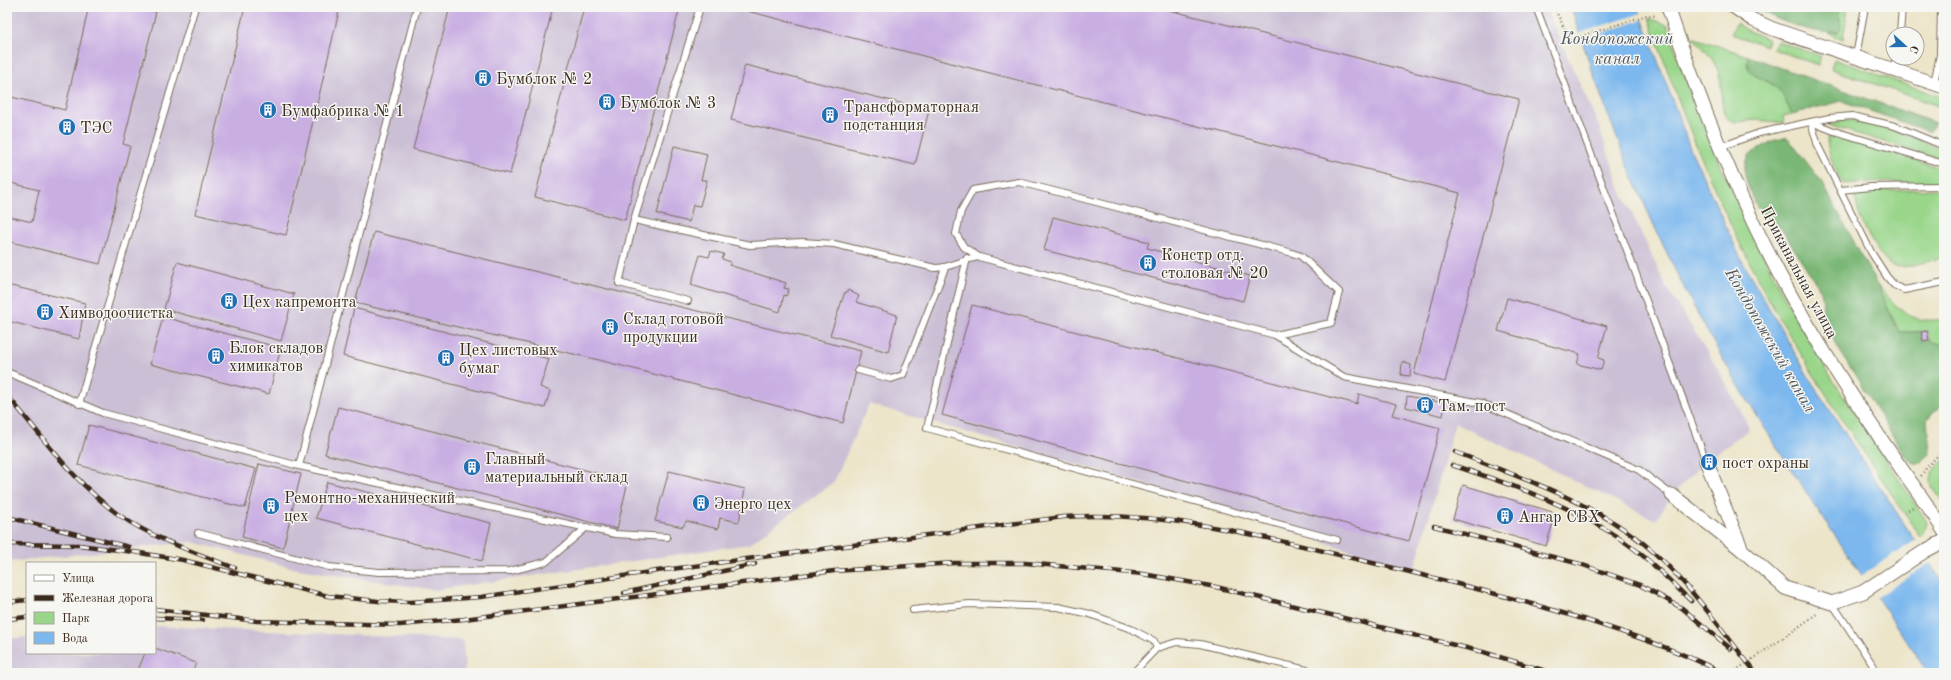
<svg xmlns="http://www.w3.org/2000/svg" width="1951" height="680" font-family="'Old Standard TT',serif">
  <rect width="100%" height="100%" fill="#f6f6f2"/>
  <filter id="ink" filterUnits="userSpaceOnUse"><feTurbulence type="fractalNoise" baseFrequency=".025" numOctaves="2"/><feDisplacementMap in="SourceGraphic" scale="8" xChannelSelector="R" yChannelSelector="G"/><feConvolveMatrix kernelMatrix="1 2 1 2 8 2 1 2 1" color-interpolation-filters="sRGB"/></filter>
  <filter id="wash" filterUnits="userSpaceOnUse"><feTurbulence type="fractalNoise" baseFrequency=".012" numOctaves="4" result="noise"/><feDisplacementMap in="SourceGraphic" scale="16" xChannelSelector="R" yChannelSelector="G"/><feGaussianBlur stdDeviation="0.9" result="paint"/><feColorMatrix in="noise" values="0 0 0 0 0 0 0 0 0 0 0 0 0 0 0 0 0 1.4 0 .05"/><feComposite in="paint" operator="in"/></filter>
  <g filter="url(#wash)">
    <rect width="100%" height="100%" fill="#ece5ca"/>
    <g fill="#cbbfd5">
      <path d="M7 7H1545L1598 124 1621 190 1666 286 1719 371 1750 429 1706 461 1672 495 1656 520 1455 423 1414 571 1144 484 869 404 834 482 749 544 435 590 298 569 192 542 7 562Z"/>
      <path d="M155 626 463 640 465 673H7V639L27 637V653H155Z"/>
    </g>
    <g fill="#99d68a" stroke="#6a8054">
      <path d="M1838 7H1848L1843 39 1829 33 1838 32 1840 19Z"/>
      <path d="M1649 18 1668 25C1687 90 1713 152 1743 213 1764 257 1785 300 1810 342 1846 404 1888 462 1927 522L1924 534 1920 537C1864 451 1804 367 1757 277 1713 194 1679 106 1649 18Z"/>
      <path d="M1736 23 1749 31 1768 39 1766 46 1731 34Z"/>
      <path d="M1692 37 1748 56 1747 66 1754 75 1775 86 1782 94 1792 114 1783 116 1784 123 1757 120 1735 122 1728 119C1721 108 1722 99 1721 86 1720 65 1706 50 1692 37Z"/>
      <path d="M1777 41 1821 56 1818 65 1773 49Z"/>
      <path d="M1834 59 1944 98V108L1831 69Z"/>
      <path d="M1841 120C1869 120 1920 138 1944 152V160L1828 125Z"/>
      <path d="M1827 137 1856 142 1944 169V183L1868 182 1843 184C1835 169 1827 154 1827 137Z"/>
      <path d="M1944 189V257C1931 260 1904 270 1892 266 1880 261 1859 220 1857 207 1856 203 1856 199 1857 195L1861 191Z"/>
      <path d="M1877 285C1898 308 1909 325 1944 319V344H1935L1929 340 1927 331 1899 332Z"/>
      <path d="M1944 460V504C1930 482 1921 482 1944 460Z"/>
    </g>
    <g fill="#7ab776" stroke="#5a704a">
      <path d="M1755 7H1838L1841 27 1838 32C1814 35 1774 20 1755 7Z"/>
      <path d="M1748 56 1935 123 1930 132 1842 101 1792 114C1787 105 1784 95 1776 87 1763 74 1745 81 1748 56Z"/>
      <path d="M1787 137 1822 182 1877 285 1899 332H1921L1923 341 1929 340 1935 344H1944V406L1934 411 1927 420 1930 454 1919 464 1912 462 1905 456 1824 325C1820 312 1825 304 1821 291L1782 230C1777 223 1772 222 1765 217 1757 212 1746 183 1745 174 1744 168 1747 161 1749 155L1772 141Z"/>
    </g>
    <path fill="#7cb8ee" stroke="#5c7186" d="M1571 7H1638L1690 148 1741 259 1811 381 1944 585V673H1928C1842 544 1750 418 1680 280 1636 192 1600 100 1571 7Z"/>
    <g fill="#ece5ca">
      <path d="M1642 13 1644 19 1579 41 1577 34Z"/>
      <path d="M1916 540 1931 562 1876 598 1861 576Z"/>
    </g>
    <g id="blocks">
      <g fill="#c9aee2">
        <path d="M79 7H135L156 12 123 144 130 146 100 264 7 241V216L32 222 39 190 7 182V96L65 110 88 10Z"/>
        <path d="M245 7H340L286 235 195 214Z"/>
        <path d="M450 7H553L510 174 413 149Z"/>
        <path d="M584 7H680L625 220 535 197Z"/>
        <path d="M748 7H1157L1519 99 1445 382 1414 374 1460 193 747 11Z"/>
        <path d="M745 65 929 110 915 165 731 120Z"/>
        <path d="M674 146 707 154 701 180H707L700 206 693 205 689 222 657 214Z"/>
        <path d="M1053 217 1149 242 1147 248 1250 276 1243 301 1044 250Z"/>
        <path d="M374 232 861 351 843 423 599 360 355 303Z"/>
        <path d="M711 251 724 254 722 259 731 262 729 265 786 283 784 288 789 289 786 296 784 295 780 312 691 285 700 255 709 257Z"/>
        <path d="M177 262 294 294 281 341 164 309Z"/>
        <path d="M7 285 85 303 79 339 7 321Z"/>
        <path d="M848 290 859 296 856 302 897 315 888 352 830 335 845 292 846 293Z"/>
        <path d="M1507 298 1607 326 1598 358 1604 360 1601 370 1577 364 1580 354 1498 331Z"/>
        <path d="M972 305 1357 404 1359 394 1396 404 1392 415 1440 428 1409 541 942 415Z"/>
        <path d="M354 308 549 359 540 387 550 391 545 408 343 356Z"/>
        <path d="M163 317 281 348 269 394 150 364Z"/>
        <path d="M1927 331 1929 340 1923 341 1921 332Z"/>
        <path d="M1402 362 1411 365 1410 376 1401 375Z"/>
        <path d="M1407 396 1445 403 1443 416 1406 407Z"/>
        <path d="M338 407 628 481 617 529 325 454Z"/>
        <path d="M89 425 256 469 245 508 78 465Z"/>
        <path d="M259 464 301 474 283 548 242 537Z"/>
        <path d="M669 471 745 489 739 522 720 518 718 529 686 521 683 527 655 521Z"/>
        <path d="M327 482 491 523 482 561 316 518Z"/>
        <path d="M1463 485 1556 513 1546 546 1453 519Z"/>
        <path d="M155 648 196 663 192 673H137L145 653H155Z"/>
      </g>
    </g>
  </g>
  <g filter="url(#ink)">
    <use href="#blocks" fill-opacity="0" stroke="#796b5a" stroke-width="1"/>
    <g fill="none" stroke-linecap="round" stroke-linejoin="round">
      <defs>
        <g id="service">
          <path d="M1536 7 1706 461"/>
          <path d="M1900 34 1902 7"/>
          <path d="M1856 56 1865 7"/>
          <path d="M1894 69 1896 58"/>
          <path d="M1934 83 1940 55 1941 7"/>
          <path d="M1811 122 1818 146 1871 252 1887 277 1894 285 1904 290 1944 282"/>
          <path d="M1811 122 1834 131 1944 164"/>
          <path d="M1720 147 1759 133 1829 118 1852 116 1895 126 1944 146"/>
          <path d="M1840 190 1872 187 1944 186"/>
          <path d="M634 220 750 245 802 242 834 244 935 268C951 268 963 259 979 257L1275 335 1344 377 1481 403 1639 470 1672 495"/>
          <path d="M979 257 964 247 956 234 961 211 973 190 1019 182 1289 252 1301 256 1339 292 1331 323 1275 335"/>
          <path d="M967 258 927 428 1337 540"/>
          <path d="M688 301 619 283 634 220 700 7"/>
          <path d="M858 370 891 379 903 375 945 268"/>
          <path d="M7 372 103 413 299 466 615 534 667 537"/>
          <path d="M79 404 195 7"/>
          <path d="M299 466 417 7"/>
          <path d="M198 533 329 567 379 572 510 571 546 562 587 527"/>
          <path d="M1832 603 1878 673"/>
          <path d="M913 610 969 604 1058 607 1090 614 1131 629 1154 641 1157 648 1133 673"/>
          <path d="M1157 648 1177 642 1200 644 1319 673"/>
        </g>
        <g id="minor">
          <path d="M1668 7C1706 122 1753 237 1817 340 1844 385 1873 428 1903 471 1917 491 1932 511 1944 531"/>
          <path d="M1734 7 1753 20 1773 29 1944 87"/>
          <path d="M1706 461 1742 550 1785 588 1832 603 1863 592 1925 551 1944 541"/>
          <path d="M1672 495 1741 549"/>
        </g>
      </defs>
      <use href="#service" stroke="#796b5a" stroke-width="8"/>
      <use href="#minor" stroke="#796b5a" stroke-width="15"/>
      <g stroke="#796b5a" stroke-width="2.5" stroke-dasharray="1 3" stroke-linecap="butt">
        <path d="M1554 7 1570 40 1647 15 1655 16"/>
        <path d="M1921 476 1927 467 1944 449"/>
        <path d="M1905 512 1913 507"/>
        <path d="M1783 638 1818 613"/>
      </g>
      <use href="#service" stroke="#fff" stroke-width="6"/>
      <use href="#minor" stroke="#fff" stroke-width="13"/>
      <defs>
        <g id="rail">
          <path d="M7 395C42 436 74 483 119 515 154 539 196 553 235 568"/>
          <path d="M1455 452C1519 477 1589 500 1643 543 1685 577 1722 631 1756 673"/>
          <path d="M1452 465C1516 486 1583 509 1637 551 1656 566 1673 584 1691 601"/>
          <path d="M7 517 129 547"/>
          <path d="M1434 526 1580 564 1640 585 1682 608 1731 649"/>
          <path d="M7 544 79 545 134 552 183 560 328 596 378 601 410 602 481 597 657 571 1063 517C1173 510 1271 539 1377 564 1448 581 1519 599 1589 621 1635 636 1680 651 1723 673"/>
          <path d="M624 593 755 564"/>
          <path d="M7 602 27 600"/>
          <path d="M155 609 257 621 400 625 464 619 834 571 955 563H1026L1143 574 1216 587 1483 652 1553 673"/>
          <path d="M155 618 203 620"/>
          <path d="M7 619 27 617"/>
        </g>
      </defs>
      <use href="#rail" stroke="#3b2a1e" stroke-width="4.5"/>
      <use href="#rail" stroke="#f6f6f2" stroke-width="3" stroke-dasharray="9" stroke-linecap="butt"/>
      <path stroke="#796b5a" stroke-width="2.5" stroke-dasharray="1 3" stroke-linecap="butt" d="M1732 673 1783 638"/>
    </g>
  </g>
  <defs>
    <symbol id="building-disc" viewBox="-11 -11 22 22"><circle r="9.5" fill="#1f6fb2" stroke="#f6f6f2"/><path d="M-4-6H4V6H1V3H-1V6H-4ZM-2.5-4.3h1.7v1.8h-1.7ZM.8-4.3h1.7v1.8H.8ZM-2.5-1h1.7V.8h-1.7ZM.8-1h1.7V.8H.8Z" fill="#fff"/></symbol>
  </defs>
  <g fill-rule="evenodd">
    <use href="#building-disc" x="473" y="68" width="20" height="20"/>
    <use href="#building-disc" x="597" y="92" width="20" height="20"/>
    <use href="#building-disc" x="258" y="100" width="20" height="20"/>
    <use href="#building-disc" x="820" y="105" width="20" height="20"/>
    <use href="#building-disc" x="57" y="117" width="20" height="20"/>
    <use href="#building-disc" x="1138" y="253" width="20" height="20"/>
    <use href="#building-disc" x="219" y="291" width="20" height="20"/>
    <use href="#building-disc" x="35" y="302" width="20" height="20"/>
    <use href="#building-disc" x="600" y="317" width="20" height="20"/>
    <use href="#building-disc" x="206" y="346" width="20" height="20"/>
    <use href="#building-disc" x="436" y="348" width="20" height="20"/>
    <use href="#building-disc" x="1415" y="395" width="20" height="20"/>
    <use href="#building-disc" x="1699" y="452" width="20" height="20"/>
    <use href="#building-disc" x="462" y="457" width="20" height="20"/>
    <use href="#building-disc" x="691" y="493" width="20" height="20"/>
    <use href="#building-disc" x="261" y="496" width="20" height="20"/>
    <use href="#building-disc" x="1495" y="506" width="20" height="20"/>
  </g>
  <g text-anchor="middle" stroke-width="3" stroke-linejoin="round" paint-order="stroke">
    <g font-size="16" fill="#3b2a1e" stroke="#f6f6f2" text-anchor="start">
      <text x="496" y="84">Бумблок № 2</text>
      <text x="620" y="108">Бумблок № 3</text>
      <text x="843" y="112">Трансформаторная<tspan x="843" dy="18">подстанция</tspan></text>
      <text x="281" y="116">Бумфабрика № 1</text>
      <text x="80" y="133">ТЭС</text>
      <text x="1161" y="260">Констр отд.<tspan x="1161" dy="18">столовая № 20</tspan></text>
      <text x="242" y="307">Цех капремонта</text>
      <text x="58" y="318">Химводоочистка</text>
      <text x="623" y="324">Склад готовой<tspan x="623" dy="18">продукции</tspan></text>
      <text x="229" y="353">Блок складов<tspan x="229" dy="18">химикатов</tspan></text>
      <text x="459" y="355">Цех листовых<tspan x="459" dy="18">бумаг</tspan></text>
      <text x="1438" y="411">Там. пост</text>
      <text x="485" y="464">Главный<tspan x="485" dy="18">материальный склад</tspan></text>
      <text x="1722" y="468">пост охраны</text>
      <text x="284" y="503">Ремонтно-механический<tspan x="284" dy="18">цех</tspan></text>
      <text x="714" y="509">Энерго цех</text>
      <text x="1518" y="522">Ангар СВХ</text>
    </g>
    <g font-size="16" fill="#3b2a1e" stroke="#f6f6f2">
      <text transform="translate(1800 272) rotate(62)" y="6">Приканальная улица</text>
    </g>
    <g font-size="17" font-style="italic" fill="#4e555c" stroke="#f6f6f2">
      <text x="1617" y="44">Кондопожский<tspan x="1617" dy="20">канал</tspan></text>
      <text transform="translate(1771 340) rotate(60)" y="6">Кондопожский канал</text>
    </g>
  </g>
  <rect width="1951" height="680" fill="none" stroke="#f6f6f2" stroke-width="24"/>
  <rect x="26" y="562" width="130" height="92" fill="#f6f6f2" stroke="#aba49d"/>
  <rect x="34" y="575" width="20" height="6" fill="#ffffff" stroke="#aba49d"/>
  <text x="62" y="582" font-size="12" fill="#3b2a1e">Улица</text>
  <rect x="34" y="595" width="20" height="6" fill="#3b2a1e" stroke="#aba49d"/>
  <text x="62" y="602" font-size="12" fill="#3b2a1e">Железная дорога</text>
  <rect x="34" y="612" width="20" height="12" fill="#99d68a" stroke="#aba49d"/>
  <text x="62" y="622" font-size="12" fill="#3b2a1e">Парк</text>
  <rect x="34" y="632" width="20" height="12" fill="#7cb8ee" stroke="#aba49d"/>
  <text x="62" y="642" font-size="12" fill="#3b2a1e">Вода</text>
  <g transform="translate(1905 46) rotate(111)"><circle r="19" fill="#f6f6f2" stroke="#aba49d"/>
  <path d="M0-3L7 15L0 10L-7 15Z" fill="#1f6fb2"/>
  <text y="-6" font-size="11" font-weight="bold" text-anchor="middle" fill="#3b2a1e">С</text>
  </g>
</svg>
